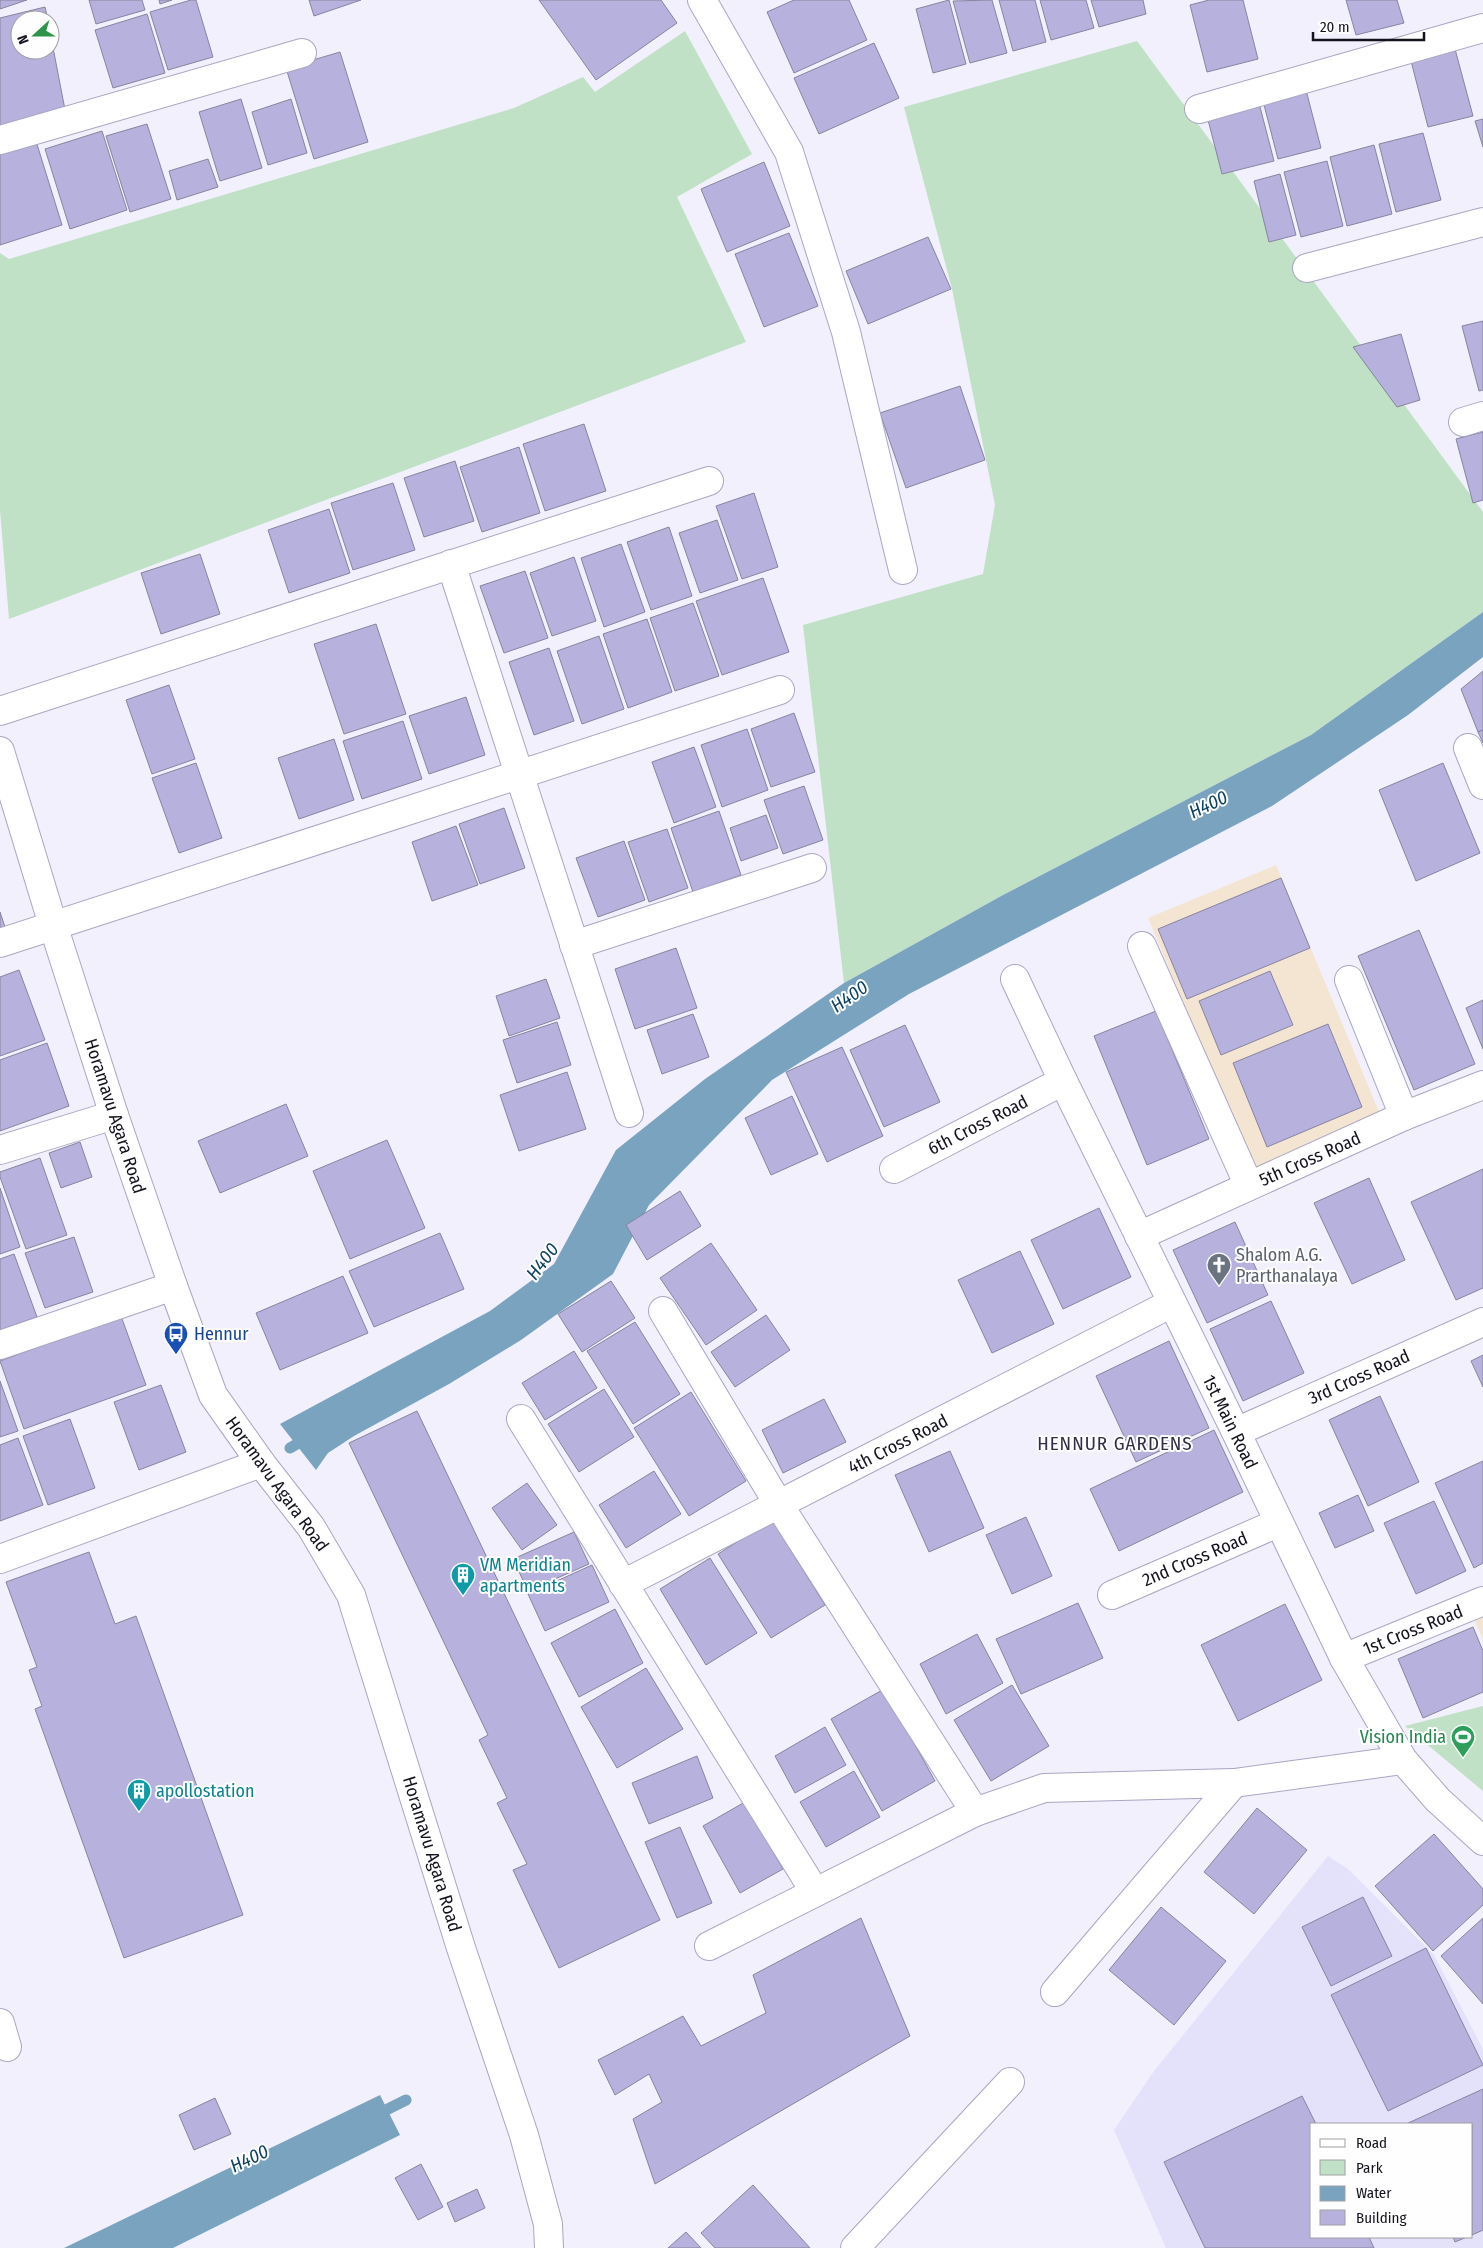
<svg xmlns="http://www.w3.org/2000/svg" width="1483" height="2248" font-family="'Fira Sans Condensed',sans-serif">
  <rect width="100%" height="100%" fill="#f1f0fc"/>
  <path fill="#e4e2fa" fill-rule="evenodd" d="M1328 1856 1348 1869 1434 1955 1483 2049V2248H1166L1114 2130 1154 2071ZM1312 2124H1472V2237H1312Z"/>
  <g fill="#f4e5d2">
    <path d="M1276 865 1380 1114 1252 1168 1148 918Z"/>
    <path d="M1483 1615V1640L1474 1619Z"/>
  </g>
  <g fill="#c0e1c6">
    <path d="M685 31 752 154 677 197 746 342 9 619 0 510V253L9 259 514 108 583 77 595 92Z"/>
    <path d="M1137 41 1483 512V612L1311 735 1003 895 844 983 803 625 983 574 995 505 952 289 904 107Z"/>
    <path d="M1483 1706V1791L1405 1726Z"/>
  </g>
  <g fill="#79a3bf">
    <path d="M1483 612V657L1408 715 1272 806 909 994 772 1080 649 1205 613 1274 521 1340 449 1384 354 1436 328 1453 316 1470 280 1424 490 1311 554 1264 616 1150 705 1079 844 983 1003 895 1311 735Z"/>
    <path d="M380 2095 400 2135 173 2248H64Z"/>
  </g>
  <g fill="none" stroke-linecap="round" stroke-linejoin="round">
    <g stroke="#79a3bf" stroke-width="11">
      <path d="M290 1448 309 1437"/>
      <path d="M374 2116 406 2100"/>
    </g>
  </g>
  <g fill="#b6b1dd" stroke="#8784a0">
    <path d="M0 0H27L0 9Z"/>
    <path d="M89 0H142L145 10 96 24Z"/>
    <path d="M159 0H172L160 4Z"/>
    <path d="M191 0H196L213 57 168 70 150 12Z"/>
    <path d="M309 0H361L314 16Z"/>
    <path d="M539 0H661L677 23 596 80Z"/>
    <path d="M794 0H849L867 40 794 73 767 12Z"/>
    <path d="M949 0 966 64 933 73 916 9Z"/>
    <path d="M992 0 1007 53 970 63 953 1Z"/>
    <path d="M999 0H1035L1046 42 1013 51Z"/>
    <path d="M1040 0H1086L1094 28 1051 40Z"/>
    <path d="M1091 0H1143L1146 14 1099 27Z"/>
    <path d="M1209 0H1243L1258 59 1207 72 1190 5Z"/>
    <path d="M1346 0H1397L1404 23 1356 35Z"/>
    <path d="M45 7 48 20H20V50H50V32L66 115 0 127V18Z"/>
    <path d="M147 14 165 73 113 88 95 30Z"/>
    <path d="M874 43 899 98 819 134 794 78Z"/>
    <path d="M1455 49 1473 116 1428 127 1411 61Z"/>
    <path d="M340 52 368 142 314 159 286 68Z"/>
    <path d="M1306 90 1321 148 1278 159 1263 101Z"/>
    <path d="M241 99 262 168 220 181 199 112Z"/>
    <path d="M291 99 307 153 268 165 252 112Z"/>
    <path d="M1259 103 1274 161 1222 174 1207 116Z"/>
    <path d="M1483 119V147L1475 121Z"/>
    <path d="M147 124 171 199 130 212 106 136Z"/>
    <path d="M102 131 127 210 70 229 45 149Z"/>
    <path d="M1423 133 1441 200 1396 212 1379 144Z"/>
    <path d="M36 141 62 225 0 245V152Z"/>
    <path d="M1374 145 1392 214 1347 226 1330 157Z"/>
    <path d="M208 159 218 187 177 200 169 171Z"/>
    <path d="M1327 161 1343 226 1301 237 1284 172Z"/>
    <path d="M764 162 790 226 727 252 701 189Z"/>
    <path d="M1280 174 1296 235 1269 242 1254 181Z"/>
    <path d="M789 233 818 306 764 327 735 254Z"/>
    <path d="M928 237 951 289 868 324 846 271Z"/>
    <path d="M1483 321V390L1479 391 1462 326Z"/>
    <path d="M1401 334 1420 400 1397 407 1353 347Z"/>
    <path d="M960 386 985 460 906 488 880 413Z"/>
    <path d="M584 424 606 491 545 511 523 444Z"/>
    <path d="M1483 432V500L1473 503 1456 439Z"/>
    <path d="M519 447 540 513 482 532 460 467Z"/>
    <path d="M455 461 474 521 424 537 404 478Z"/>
    <path d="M393 483 415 550 353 570 331 503Z"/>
    <path d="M754 493 778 567 742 579 716 506Z"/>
    <path d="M329 509 350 573 289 593 268 530Z"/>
    <path d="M717 520 738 580 700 593 679 533Z"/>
    <path d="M669 527 692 596 651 610 627 542Z"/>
    <path d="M621 544 645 612 604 627 581 558Z"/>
    <path d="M200 554 220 614 161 634 141 573Z"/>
    <path d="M574 557 596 621 552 636 530 573Z"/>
    <path d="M525 571 548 638 504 653 480 586Z"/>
    <path d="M763 578 789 652 722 675 696 601Z"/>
    <path d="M693 603 719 676 675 691 650 618Z"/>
    <path d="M647 619 672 692 628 708 603 634Z"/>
    <path d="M376 624 406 714 344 734 314 644Z"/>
    <path d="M599 636 624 709 582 724 557 651Z"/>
    <path d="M549 648 574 721 534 735 509 662Z"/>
    <path d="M1483 671V730L1478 732 1461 689Z"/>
    <path d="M169 685 195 759 152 774 126 700Z"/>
    <path d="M466 697 485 755 429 774 409 716Z"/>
    <path d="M794 713 815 772 771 787 751 729Z"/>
    <path d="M403 721 422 779 362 799 343 741Z"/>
    <path d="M747 729 768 790 722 807 701 745Z"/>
    <path d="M1483 730V743L1478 732Z"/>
    <path d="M334 739 354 800 299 819 278 758Z"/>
    <path d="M694 747 716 807 674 823 652 762Z"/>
    <path d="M196 763 222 838 179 853 152 778Z"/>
    <path d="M1443 763 1480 853 1416 881 1379 790Z"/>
    <path d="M804 786 823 840 783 854 764 800Z"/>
    <path d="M504 808 525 868 480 884 459 824Z"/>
    <path d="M719 811 741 875 693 892 671 828Z"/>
    <path d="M766 815 778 848 741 861 730 828Z"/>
    <path d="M456 826 478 885 432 901 412 842Z"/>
    <path d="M667 829 688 888 649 902 628 842Z"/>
    <path d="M624 841 645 900 598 917 576 858Z"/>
    <path d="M1281 878 1310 948 1187 999 1158 929Z"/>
    <path d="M0 912 5 927 0 929Z"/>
    <path d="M1419 930 1475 1064 1414 1090 1358 956Z"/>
    <path d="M676 948 697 1008 635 1029 615 969Z"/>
    <path d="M19 970 45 1040 0 1056V977Z"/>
    <path d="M1270 971 1293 1025 1221 1055 1199 1001Z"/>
    <path d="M546 979 560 1018 509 1036 496 996Z"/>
    <path d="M1483 1000V1049L1466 1008Z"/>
    <path d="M1156 1011 1209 1139 1147 1165 1094 1036Z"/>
    <path d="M693 1014 709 1057 662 1074 647 1030Z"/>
    <path d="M557 1022 571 1065 517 1083 503 1040Z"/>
    <path d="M1328 1024 1362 1107 1267 1147 1233 1063Z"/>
    <path d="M905 1025 940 1102 884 1127 850 1050Z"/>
    <path d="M47 1043 69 1106 0 1131V1060Z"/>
    <path d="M842 1047 883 1136 827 1162 786 1072Z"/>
    <path d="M567 1072 586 1129 519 1151 500 1095Z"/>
    <path d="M792 1096 818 1154 771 1175 745 1118Z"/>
    <path d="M286 1104 308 1156 220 1193 198 1141Z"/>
    <path d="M387 1140 425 1228 350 1259 313 1171Z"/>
    <path d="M80 1142 92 1177 61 1188 49 1153Z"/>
    <path d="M40 1158 67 1235 26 1249 0 1177V1172Z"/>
    <path d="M1483 1169V1288L1456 1300 1411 1202Z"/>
    <path d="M1369 1178 1405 1260 1352 1284 1314 1203Z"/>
    <path d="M0 1188 20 1247 0 1254Z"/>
    <path d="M680 1191 701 1226 647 1260 626 1225Z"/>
    <path d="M1099 1208 1131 1277 1063 1309 1031 1240Z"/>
    <path d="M1235 1222 1268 1295 1207 1323 1173 1250Z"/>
    <path d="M440 1233 464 1289 374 1327 349 1271Z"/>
    <path d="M74 1237 93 1292 45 1308 25 1253Z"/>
    <path d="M711 1243 757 1310 706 1345 660 1278Z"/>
    <path d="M1020 1251 1054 1324 992 1353 958 1280Z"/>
    <path d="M14 1254 37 1317 0 1330V1259Z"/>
    <path d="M343 1276 368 1333 280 1370 256 1313Z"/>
    <path d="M611 1281 635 1318 582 1352 558 1314Z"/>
    <path d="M1271 1301 1304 1373 1243 1401 1210 1329Z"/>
    <path d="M766 1315 790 1350 735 1387 711 1352Z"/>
    <path d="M121 1316 146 1385 24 1429 0 1361Z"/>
    <path d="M635 1322 680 1394 633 1424 587 1351Z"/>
    <path d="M1169 1341 1209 1428 1136 1462 1096 1376Z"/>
    <path d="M574 1351 597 1388 545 1420 522 1383Z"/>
    <path d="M1483 1355V1387L1471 1361Z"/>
    <path d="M0 1381 18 1431 0 1437Z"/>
    <path d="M161 1385 186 1452 139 1470 114 1402Z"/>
    <path d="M604 1389 634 1437 579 1472 548 1424Z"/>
    <path d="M691 1392 746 1481 689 1516 634 1428Z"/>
    <path d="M1380 1396 1419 1482 1368 1506 1329 1420Z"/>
    <path d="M824 1399 846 1442 783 1473 762 1430Z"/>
    <path d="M417 1411 660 1920 559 1968 513 1870 527 1864 497 1803 507 1798 479 1740 488 1735 349 1443Z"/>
    <path d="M70 1419 95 1488 48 1505 23 1436Z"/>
    <path d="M1214 1430 1243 1492 1119 1551 1090 1489Z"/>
    <path d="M18 1438 43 1505 0 1521V1445Z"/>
    <path d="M950 1451 984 1528 929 1552 895 1475Z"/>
    <path d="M1483 1461V1563L1474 1568 1435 1483Z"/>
    <path d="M654 1471 681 1514 626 1548 599 1505Z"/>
    <path d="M527 1483 557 1525 522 1550 492 1508Z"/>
    <path d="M1358 1495 1374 1531 1335 1548 1319 1513Z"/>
    <path d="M1434 1501 1466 1571 1416 1594 1384 1523Z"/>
    <path d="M1026 1517 1052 1576 1012 1594 986 1535Z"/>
    <path d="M772 1520 825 1605 771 1638 718 1554Z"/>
    <path d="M574 1532 589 1564 528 1591 513 1559Z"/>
    <path d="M89 1552 115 1624 136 1616 243 1915 124 1958 35 1709 42 1706 29 1670 37 1667 6 1582Z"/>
    <path d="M710 1558 757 1633 706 1665 660 1589Z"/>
    <path d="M592 1565 609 1602 545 1631 528 1594Z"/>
    <path d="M1078 1603 1103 1658 1021 1694 996 1639Z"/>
    <path d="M1285 1604 1322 1680 1238 1721 1201 1645Z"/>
    <path d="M615 1609 643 1663 579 1697 551 1643Z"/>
    <path d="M1473 1627 1483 1651V1692L1423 1718 1398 1659Z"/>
    <path d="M977 1634 1003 1683 946 1714 920 1664Z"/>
    <path d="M646 1668 683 1729 617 1768 581 1707Z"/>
    <path d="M1012 1685 1049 1746 991 1781 954 1720Z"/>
    <path d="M884 1689 935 1781 882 1811 831 1719Z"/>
    <path d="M825 1727 846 1765 795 1793 775 1756Z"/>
    <path d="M697 1756 713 1798 649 1824 632 1783Z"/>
    <path d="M854 1771 880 1817 826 1847 800 1802Z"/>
    <path d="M745 1802 783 1869 740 1893 703 1826Z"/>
    <path d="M1257 1808 1307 1850 1254 1914 1204 1872Z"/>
    <path d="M680 1827 712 1903 677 1918 645 1842Z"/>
    <path d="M1434 1834 1483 1889V1905L1433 1951 1375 1886Z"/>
    <path d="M1363 1897 1392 1956 1331 1986 1302 1927Z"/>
    <path d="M1161 1907 1226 1961 1174 2025 1109 1970Z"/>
    <path d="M861 1918 910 2036 655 2184 633 2119 662 2102 649 2074 615 2095 598 2060 683 2016 701 2046 766 2013 753 1975Z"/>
    <path d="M1483 1918V2004L1441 1956Z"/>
    <path d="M1426 1948 1483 2065 1388 2111 1331 1995Z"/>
    <path d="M1483 2089V2230L1472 2235V2124H1406Z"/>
    <path d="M1302 2096 1316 2124H1312V2237H1369L1374 2248H1205L1164 2162Z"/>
    <path d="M215 2098 231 2134 194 2150 179 2115Z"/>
    <path d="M421 2164 443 2207 418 2220 395 2178Z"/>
    <path d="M753 2185 810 2248H715L701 2233Z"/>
    <path d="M477 2189 485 2208 455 2222 447 2203Z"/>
    <path d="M686 2232 701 2248H668Z"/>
    <path d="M1453 2237H1467L1455 2242Z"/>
  </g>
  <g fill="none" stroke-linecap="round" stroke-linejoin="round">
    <defs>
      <g id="minor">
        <path d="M702 0 789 152 846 332 903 570"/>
        <path d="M1199 109 1483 28"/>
        <path d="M0 140 302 53"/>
        <path d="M1307 268 1483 222"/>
        <path d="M1463 422 1483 416"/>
        <path d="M451 564 629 1113"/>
        <path d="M0 711 709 481"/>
        <path d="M1468 748 1483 785"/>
        <path d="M0 751 53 925 114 1115 173 1286 213 1395 261 1463 311 1527 351 1595 461 1948 524 2135 548 2224 549 2248"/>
        <path d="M0 943 780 690"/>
        <path d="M574 945 812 868"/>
        <path d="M1142 946 1249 1186"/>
        <path d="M1015 979 1063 1081 1236 1432 1344 1658 1403 1760 1438 1800 1483 1841"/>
        <path d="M1349 980 1404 1116"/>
        <path d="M0 1150 114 1115"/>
        <path d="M894 1169 1063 1081"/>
        <path d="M1139 1236 1404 1116 1483 1085"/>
        <path d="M663 1311 779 1505 975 1812"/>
        <path d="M0 1345 173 1286"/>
        <path d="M521 1419 815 1892"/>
        <path d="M1236 1432 1483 1322"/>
        <path d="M0 1559 261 1463"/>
        <path d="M623 1584 1172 1303"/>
        <path d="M1112 1595 1278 1523"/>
        <path d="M1344 1658 1483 1601"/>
        <path d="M709 1946 975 1812 1044 1788 1234 1783 1403 1760"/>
        <path d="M1055 1992 1234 1783"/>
        <path d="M0 2023 7 2047"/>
        <path d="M855 2248 1010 2082"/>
      </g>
    </defs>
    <use href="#minor" stroke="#a9a6c3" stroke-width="30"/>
    <use href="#minor" stroke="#fff" stroke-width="28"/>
  </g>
  <defs>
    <symbol id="church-pin" viewBox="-11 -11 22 30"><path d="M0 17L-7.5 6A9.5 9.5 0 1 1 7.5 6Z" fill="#6b7280" stroke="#fefefe"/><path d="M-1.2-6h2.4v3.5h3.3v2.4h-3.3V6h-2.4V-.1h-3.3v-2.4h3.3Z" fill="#fff"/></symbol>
    <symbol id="bus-pin" viewBox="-11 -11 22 30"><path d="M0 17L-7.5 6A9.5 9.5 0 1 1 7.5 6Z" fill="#1a4fb4" stroke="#fefefe"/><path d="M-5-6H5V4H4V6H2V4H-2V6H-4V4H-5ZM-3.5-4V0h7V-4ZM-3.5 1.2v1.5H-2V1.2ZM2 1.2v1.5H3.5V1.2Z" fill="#fff"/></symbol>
    <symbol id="building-pin" viewBox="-11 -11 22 30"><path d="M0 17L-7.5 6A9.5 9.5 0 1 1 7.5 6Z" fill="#0f9aa8" stroke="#fefefe"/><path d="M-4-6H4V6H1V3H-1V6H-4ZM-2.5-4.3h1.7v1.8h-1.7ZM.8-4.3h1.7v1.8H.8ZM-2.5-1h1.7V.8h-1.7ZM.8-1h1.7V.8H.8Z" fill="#fff"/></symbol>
    <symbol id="stadium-pin" viewBox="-11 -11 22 30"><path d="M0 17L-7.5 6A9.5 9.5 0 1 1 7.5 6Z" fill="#2e9e5b" stroke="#fefefe"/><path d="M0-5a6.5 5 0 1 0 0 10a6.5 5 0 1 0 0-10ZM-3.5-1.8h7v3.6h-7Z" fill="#fff"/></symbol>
  </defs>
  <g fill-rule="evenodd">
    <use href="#church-pin" x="1205" y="1251" width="28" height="38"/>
    <use href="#bus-pin" x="162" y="1320" width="28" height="38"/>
    <use href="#building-pin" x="449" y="1561" width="28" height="38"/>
    <use href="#stadium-pin" x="1449" y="1723" width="28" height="38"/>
    <use href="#building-pin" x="125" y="1777" width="28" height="38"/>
  </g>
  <g text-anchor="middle" stroke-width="4" stroke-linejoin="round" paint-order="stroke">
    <g font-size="18" fill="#14131d" stroke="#fefefe">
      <text transform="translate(115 1116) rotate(72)" y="6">Horamavu Agara Road</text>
      <text transform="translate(978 1125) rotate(-27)" y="6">6th Cross Road</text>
      <text transform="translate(1310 1159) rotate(-24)" y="6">5th Cross Road</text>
      <text transform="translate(1359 1377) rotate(-24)" y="6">3rd Cross Road</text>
      <text transform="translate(1230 1422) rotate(64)" y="6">1st Main Road</text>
      <text transform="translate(898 1444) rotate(-27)" y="6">4th Cross Road</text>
      <text transform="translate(277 1484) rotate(54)" y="6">Horamavu Agara Road</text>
      <text transform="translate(1195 1559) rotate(-23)" y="6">2nd Cross Road</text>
      <text transform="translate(1413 1630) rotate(-22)" y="6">1st Cross Road</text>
      <text transform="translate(432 1854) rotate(73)" y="6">Horamavu Agara Road</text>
    </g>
    <g font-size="18" fill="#5b616d" stroke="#fefefe" text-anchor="start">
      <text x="1236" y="1261">Shalom A.G.<tspan x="1236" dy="21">Prarthanalaya</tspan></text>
    </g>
    <g font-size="18" fill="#164399" stroke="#fefefe" text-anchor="start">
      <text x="194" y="1340">Hennur</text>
    </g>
    <g font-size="18" fill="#0d838f" stroke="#fefefe" text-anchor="start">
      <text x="480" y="1571">VM Meridian<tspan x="480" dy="21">apartments</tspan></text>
      <text x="156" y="1797">apollostation</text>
    </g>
    <g font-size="18" fill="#27864d" stroke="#fefefe" text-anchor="end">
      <text x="1446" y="1743">Vision India</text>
    </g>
    <g font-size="19" font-style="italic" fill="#0d415f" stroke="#fefefe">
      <text transform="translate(1208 804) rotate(-26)" y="7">H400</text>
      <text transform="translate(849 996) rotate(-35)" y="7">H400</text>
      <text transform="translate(542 1261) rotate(-53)" y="7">H400</text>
      <text transform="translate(249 2158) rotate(-26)" y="7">H400</text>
    </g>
    <g font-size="19" letter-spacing="1" fill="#312e46" stroke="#fefefe">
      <text x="1115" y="1450">HENNUR GARDENS</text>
    </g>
  </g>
  <rect x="1310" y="2123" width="162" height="115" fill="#fefefe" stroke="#a0a0a4"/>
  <rect x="1320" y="2139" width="25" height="8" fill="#ffffff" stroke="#a0a0a4"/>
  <text x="1356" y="2148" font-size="15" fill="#14131d">Road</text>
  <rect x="1320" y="2160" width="25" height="15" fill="#c0e1c6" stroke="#a0a0a4"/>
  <text x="1356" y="2173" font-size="15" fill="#14131d">Park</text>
  <rect x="1320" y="2186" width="25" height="15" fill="#79a3bf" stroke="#a0a0a4"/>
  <text x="1356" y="2198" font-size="15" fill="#14131d">Water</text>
  <rect x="1320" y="2210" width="25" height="15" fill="#b6b1dd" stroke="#a0a0a4"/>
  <text x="1356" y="2223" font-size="15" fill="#14131d">Building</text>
  <g transform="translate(35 35) rotate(249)"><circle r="24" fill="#fefefe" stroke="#a0a0a4"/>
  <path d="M0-4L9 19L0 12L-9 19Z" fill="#2d944a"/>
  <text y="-8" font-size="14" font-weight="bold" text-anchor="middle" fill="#14131d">N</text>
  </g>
  <path d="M1313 32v8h111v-8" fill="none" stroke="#14131d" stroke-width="2.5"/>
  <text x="1320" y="32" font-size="15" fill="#14131d" stroke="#fefefe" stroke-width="4" paint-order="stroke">20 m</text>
</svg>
